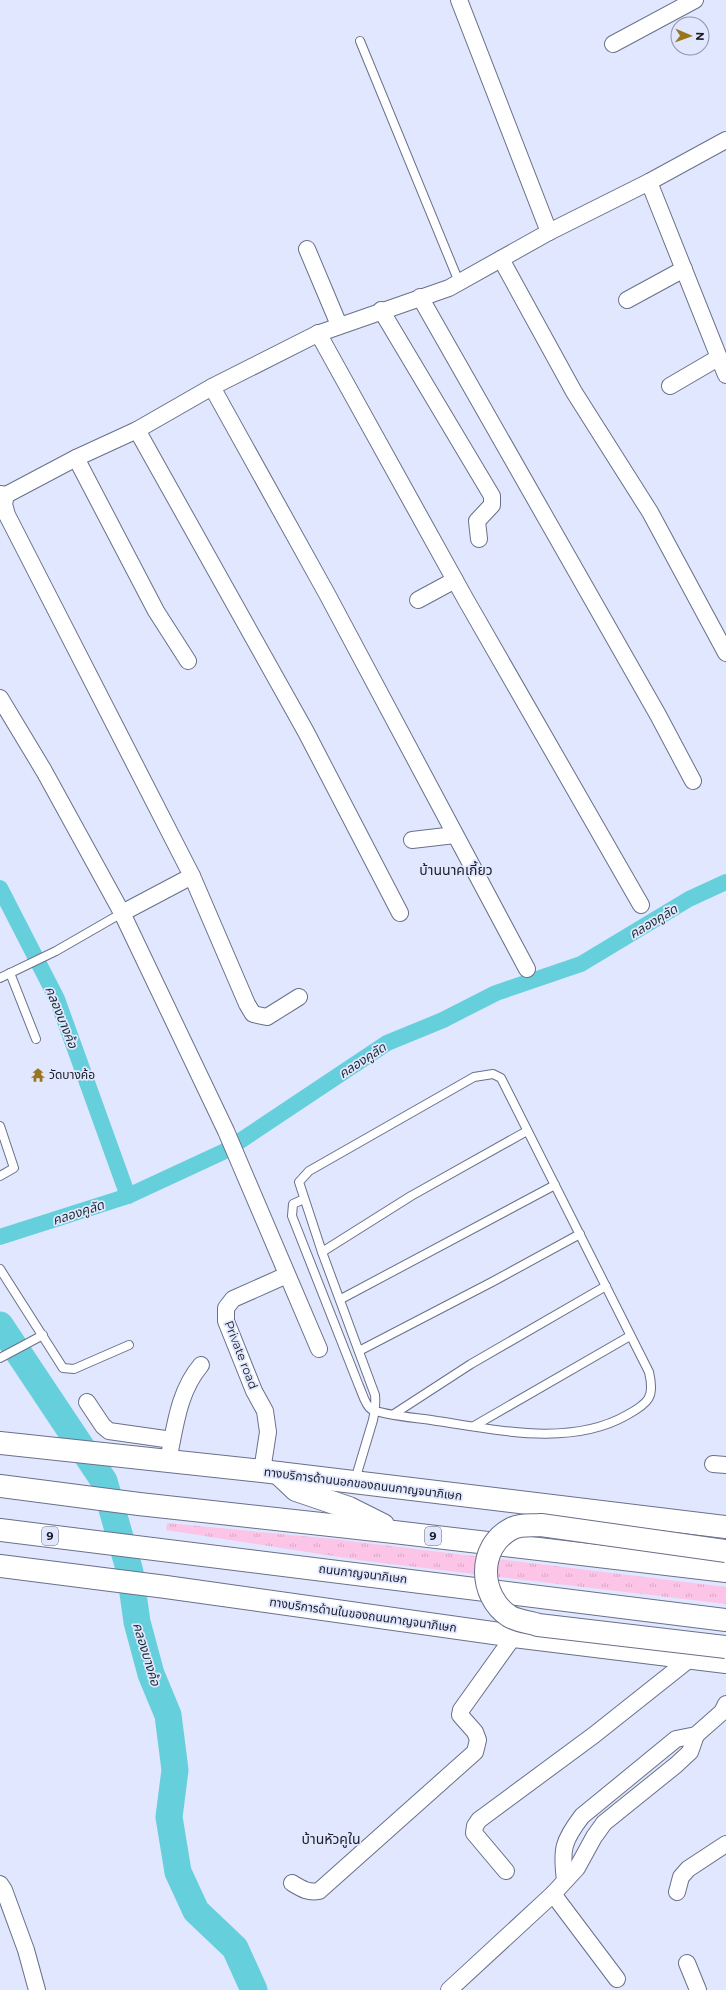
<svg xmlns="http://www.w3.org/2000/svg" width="726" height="1990" font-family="Montserrat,'Noto Sans Thai',sans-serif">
  <defs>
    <pattern id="grass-tufts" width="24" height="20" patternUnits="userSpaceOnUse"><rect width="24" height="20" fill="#fcc4e6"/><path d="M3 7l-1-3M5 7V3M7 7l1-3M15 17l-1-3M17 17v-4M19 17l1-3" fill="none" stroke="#d7a8c5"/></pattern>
  </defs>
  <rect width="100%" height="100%" fill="#e0e7fe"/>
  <path fill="url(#grass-tufts)" d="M167 1523 333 1539 726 1587V1604L366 1561 166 1530Z"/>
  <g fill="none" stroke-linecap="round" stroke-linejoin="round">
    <g stroke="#65cfdc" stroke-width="16">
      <path d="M0 888 57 999 128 1196"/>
      <path d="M0 1237 128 1196 225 1151 387 1043 443 1020 496 993 581 964 689 899 726 882"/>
    </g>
    <path stroke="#65cfdc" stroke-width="27" d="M0 1325 104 1481 130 1572 137 1622 151 1674 168 1715 175 1770 169 1817 178 1872 196 1911 235 1948 254 1990"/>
    <defs>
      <g id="service">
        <path d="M360 41 459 282"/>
        <path d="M10 973 36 1039"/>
        <path d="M0 978 56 951 122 913"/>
        <path d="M0 1126 14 1168 0 1176"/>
        <path d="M304 1199 293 1204 292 1216 359 1386C362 1392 365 1405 371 1409 384 1416 422 1418 437 1421 498 1430 571 1447 627 1415 649 1403 655 1397 649 1372L501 1078 493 1074 474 1077 309 1171 299 1182 322 1252 375 1395C376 1404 375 1410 373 1420L355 1480"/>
        <path d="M322 1252 411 1196 527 1131"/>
        <path d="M0 1269 63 1368 74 1369 129 1345"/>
        <path d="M341 1299 555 1185"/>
        <path d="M359 1351 492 1282 580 1234"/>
        <path d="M0 1358 43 1335"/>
        <path d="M394 1414 471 1364 606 1286"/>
        <path d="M474 1426 630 1336"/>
      </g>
      <g id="minor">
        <path d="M459 0 549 232"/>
        <path d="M613 44 695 0"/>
        <path d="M649 182 726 375"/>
        <path d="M307 249 339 325"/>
        <path d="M501 259 574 392 650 512 726 653"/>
        <path d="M420 297 658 715 693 781"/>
        <path d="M627 300 684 269"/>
        <path d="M381 310 492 496V505L477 521 479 539"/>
        <path d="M318 333 466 600 641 905"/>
        <path d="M670 386 718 358"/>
        <path d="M212 387 327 594 527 969"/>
        <path d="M137 430 306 732 400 913"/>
        <path d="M76 458 156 611 188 661"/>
        <path d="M0 494 6 495 76 458 137 430 212 387 317 334 449 288 549 232 649 182 726 140"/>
        <path d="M6 495 4 504 7 515 192 876 247 1004 253 1014 267 1017 299 997"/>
        <path d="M418 600 455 580"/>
        <path d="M0 698 44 771 122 913 226 1131 319 1349"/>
        <path d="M412 840 455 835"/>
        <path d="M122 913 192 876"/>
        <path d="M87 1402 103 1426 109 1431 172 1440"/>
        <path d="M168 1461C175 1428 178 1392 201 1365"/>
        <path d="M713 1464 726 1465"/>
        <path d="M262 1471 268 1432 265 1411 254 1391 226 1321V1308L233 1299 287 1275"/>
        <path d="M506 1871 474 1833 475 1826 479 1820 594 1735 691 1658"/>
        <path d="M565 1880C561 1849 563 1841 582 1816L676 1739 696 1735 722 1712 726 1704"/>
        <path d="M292 1883C302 1889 308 1893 319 1891L475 1752 478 1740 475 1732 460 1715 461 1710 514 1636"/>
        <path d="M0 1884 4 1890 26 1950 37 1990"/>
        <path d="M677 1892 681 1877 688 1869 726 1844"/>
        <path d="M553 1894 617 1979"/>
        <path d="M687 1963 698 1990"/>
        <path d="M449 1990 553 1894 577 1868 594 1837 604 1823 676 1765 690 1752 696 1735"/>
      </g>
      <g id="secondary">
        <path d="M0 1443 262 1471 726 1527"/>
        <path d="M0 1566 166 1587 514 1636 726 1662"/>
      </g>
      <g id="trunk">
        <path d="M278 1473 296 1490 349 1508 383 1525"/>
        <path d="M0 1486 139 1504 394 1532 726 1571"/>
        <path d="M0 1530 726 1620"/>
      </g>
    </defs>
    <use href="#service" stroke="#697089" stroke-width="10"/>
    <use href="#minor" stroke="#697089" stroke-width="18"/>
    <use href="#secondary" stroke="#697089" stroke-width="24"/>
    <use href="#trunk" stroke="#697089" stroke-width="24"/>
    <use href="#service" stroke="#fff" stroke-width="8"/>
    <use href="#minor" stroke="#fff" stroke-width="16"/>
    <use href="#secondary" stroke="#fff" stroke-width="22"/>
    <use href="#trunk" stroke="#fff" stroke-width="22"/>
    <defs>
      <path id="secondary-bridge" d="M726 1551 541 1525C531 1526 520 1524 511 1529 477 1547 479 1596 509 1616 517 1621 529 1622 538 1625L726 1647"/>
    </defs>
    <use href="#secondary-bridge" stroke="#697089" stroke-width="24" stroke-linecap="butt"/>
    <use href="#secondary-bridge" stroke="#fff" stroke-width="22"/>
  </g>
  <defs>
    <symbol id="temple-bare" viewBox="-9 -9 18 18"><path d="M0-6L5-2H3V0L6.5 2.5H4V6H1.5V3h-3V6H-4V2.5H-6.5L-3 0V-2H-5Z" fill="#997520" stroke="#e0e7fe" stroke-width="2.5" paint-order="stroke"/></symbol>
  </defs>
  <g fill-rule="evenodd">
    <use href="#temple-bare" x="28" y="1065" width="20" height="20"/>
  </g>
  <g text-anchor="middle" stroke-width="3.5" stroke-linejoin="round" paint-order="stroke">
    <g fill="#e0e7fe" stroke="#555866" stroke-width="1">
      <rect x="42" y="1527" width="16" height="18" rx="3"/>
      <rect x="425" y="1527" width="16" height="18" rx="3"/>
    </g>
    <g font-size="11" font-weight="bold" fill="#191b25">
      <text x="50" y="1540">9</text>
      <text x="433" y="1540">9</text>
    </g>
    <g font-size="12" fill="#191b25" stroke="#e0e7fe" text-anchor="start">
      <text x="49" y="1079">วัดบางค้อ</text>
    </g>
    <g font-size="12" fill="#191b25" stroke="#e0e7fe">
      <text transform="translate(241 1355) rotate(69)" y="4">Private road</text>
      <text transform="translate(363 1484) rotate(7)" y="4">ทางบริการด้านนอกของถนนกาญจนาภิเษก</text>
      <text transform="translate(363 1574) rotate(7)" y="4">ถนนกาญจนาภิเษก</text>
      <text transform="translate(363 1615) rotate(8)" y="4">ทางบริการด้านในของถนนกาญจนาภิเษก</text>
    </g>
    <g font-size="13" font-style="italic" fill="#1a2e31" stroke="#e0e7fe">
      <text transform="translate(653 921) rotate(-31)" y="5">คลองคูลัด</text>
      <text transform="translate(62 1017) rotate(68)" y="5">คลองบางค้อ</text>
      <text transform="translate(362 1060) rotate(-33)" y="5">คลองคูลัด</text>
      <text transform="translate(78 1212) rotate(-18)" y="5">คลองคูลัด</text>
      <text transform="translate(147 1654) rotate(73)" y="5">คลองบางค้อ</text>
    </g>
    <g font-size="14" fill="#191b25" stroke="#e0e7fe">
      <text x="456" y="875">บ้านนาคเกี้ยว</text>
      <text x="331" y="1844">บ้านหัวคูใน</text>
    </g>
  </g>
  <g transform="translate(690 36) rotate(92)"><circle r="19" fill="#e0e7fe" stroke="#9095a7"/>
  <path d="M0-3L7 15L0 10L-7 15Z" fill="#997520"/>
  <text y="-6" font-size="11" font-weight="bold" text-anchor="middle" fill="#191b25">N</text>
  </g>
</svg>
